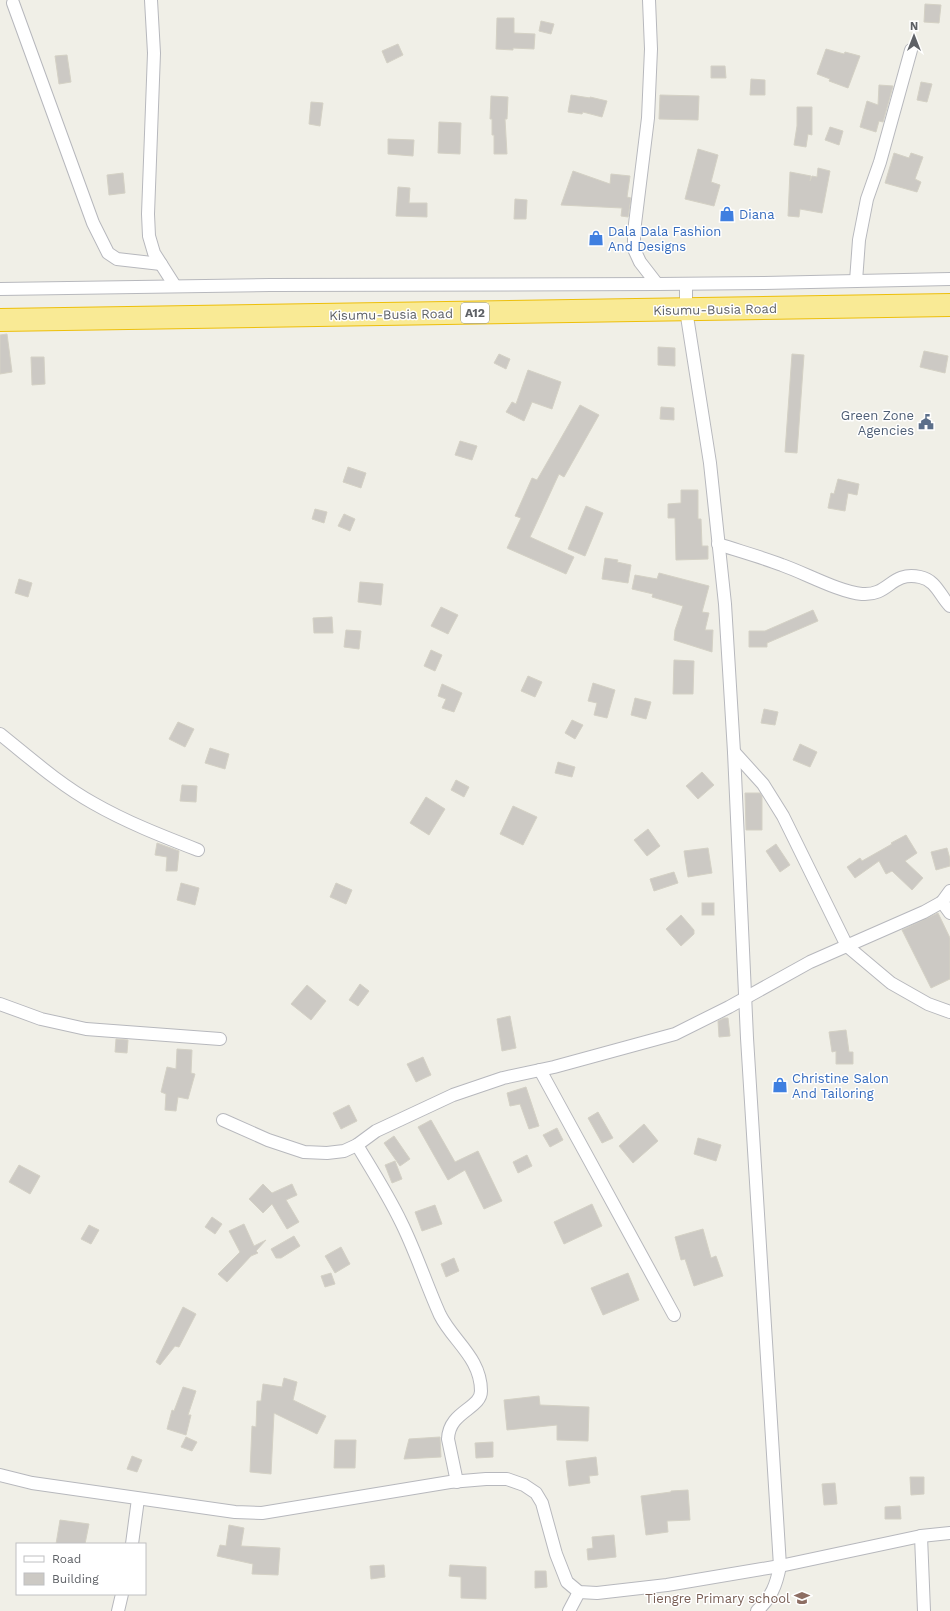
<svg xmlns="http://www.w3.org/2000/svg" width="950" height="1611" font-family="'Work Sans',sans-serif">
  <rect width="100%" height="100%" fill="#f0efe7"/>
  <g fill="#ccc9c4" stroke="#d4d1c5">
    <path d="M925 4 941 5 939 23 924 22Z"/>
    <path d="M497 18H514V33L535 34 534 49 513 48V50L496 49Z"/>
    <path d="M541 21 554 24 551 34 539 31Z"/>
    <path d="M398 44 403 55 387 63 382 51Z"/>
    <path d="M826 49 844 54 845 52 860 56 848 88 829 81 830 79 817 74Z"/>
    <path d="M67 55 71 82 59 84 55 56Z"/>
    <path d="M711 66H725L726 78H711Z"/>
    <path d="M751 79 765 80V95H750Z"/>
    <path d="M921 82 932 84 927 102 917 100Z"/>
    <path d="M879 85 893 86 883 122 879 121 876 132 860 127 867 101 878 105Z"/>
    <path d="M571 95 590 98V97L607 101 602 117 583 112 582 114 568 112Z"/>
    <path d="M660 95 699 96 698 120 659 119Z"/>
    <path d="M491 96 508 97 507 119H505L507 154H494V135H492V119H490Z"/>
    <path d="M311 102 323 103 320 126 309 124Z"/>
    <path d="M797 107H812V135L808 134 806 147 794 145 797 126Z"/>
    <path d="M439 122 461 123 460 154 438 153Z"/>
    <path d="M830 127 843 131 839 145 825 140Z"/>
    <path d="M388 139 414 140 413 156 388 154Z"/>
    <path d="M698 149 718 155 711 182 720 185 714 206 685 199Z"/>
    <path d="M894 153 909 158 911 153 923 157 915 179 921 182 917 192 885 183Z"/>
    <path d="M818 168 830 171 822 213 800 209 799 217 788 216 790 172 811 176 810 181 812 176 817 177Z"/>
    <path d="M573 171 610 184 611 174 630 176 627 197 631 198 628 217 621 216 622 208 561 205Z"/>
    <path d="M123 173 125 193 109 195 107 175Z"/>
    <path d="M398 187 410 188 409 203H427V217L396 216Z"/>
    <path d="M515 199 527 200 526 219H514Z"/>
    <path d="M7 334 12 372 0 374V335Z"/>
    <path d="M658 347 675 348V366L658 365Z"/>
    <path d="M924 351 948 356 945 373 920 367Z"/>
    <path d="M499 354 510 359 506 369 494 363Z"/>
    <path d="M792 354 804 355 797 453 785 452Z"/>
    <path d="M31 357H44L45 384 32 385Z"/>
    <path d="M528 370 561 382 552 409 532 402 524 421 506 412 512 402 516 404Z"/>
    <path d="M580 405 599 415 564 477 559 474 530 537 574 557 566 574 507 548 521 518 515 516 532 478 537 480Z"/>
    <path d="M661 407 674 408V420L660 419Z"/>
    <path d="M460 441 477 446 472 460 455 455Z"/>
    <path d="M348 467 366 473 361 488 343 482Z"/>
    <path d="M838 479 859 484 857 495 848 493 845 511 828 508 831 493 834 494Z"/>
    <path d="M681 490H698V519H701L702 546H708V559L676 560 675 518H668V504L681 503Z"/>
    <path d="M586 506 603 513 585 556 568 549Z"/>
    <path d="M315 509 327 512 324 523 312 519Z"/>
    <path d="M344 514 355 519 350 531 338 526Z"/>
    <path d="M605 558 618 560 617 562 631 565 628 583 602 579Z"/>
    <path d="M659 573 709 586 702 612 709 613 705 630H713L712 652 674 640 675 630 683 606 652 597 653 594 632 589 635 575 657 579Z"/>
    <path d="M19 579 32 583 28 597 15 593Z"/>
    <path d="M360 582 383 584 381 605 358 602Z"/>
    <path d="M441 607 458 615 448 634 431 626Z"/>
    <path d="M813 610 818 621 767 643V647H749V631H765Z"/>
    <path d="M332 617 333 633H314L313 618Z"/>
    <path d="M346 630 361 631 359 649 344 647Z"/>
    <path d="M431 650 442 655 435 671 424 666Z"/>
    <path d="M674 660 694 661 693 694H673Z"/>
    <path d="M528 676 542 682 535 697 521 691Z"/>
    <path d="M593 683 615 690 607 718 594 715 597 703 588 701Z"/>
    <path d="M442 684 462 693 454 712 442 708 446 699 438 696Z"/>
    <path d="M635 698 651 702 646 719 631 715Z"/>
    <path d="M764 709 778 712 775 725 761 723Z"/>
    <path d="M572 720 583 725 575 739 565 733Z"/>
    <path d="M178 722 194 729 185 747 169 739Z"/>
    <path d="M800 744 817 752 810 767 793 760Z"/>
    <path d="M210 748 229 754 225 769 205 763Z"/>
    <path d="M558 762 575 767 572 777 555 773Z"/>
    <path d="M702 772 714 785 698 799 686 786Z"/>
    <path d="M456 780 469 787 464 797 451 790Z"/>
    <path d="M182 785 197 786 196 802 180 801Z"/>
    <path d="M745 793H760L762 796V830H746Z"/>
    <path d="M426 797 445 809 429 835 410 823Z"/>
    <path d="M513 806 537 817 523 845 500 834Z"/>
    <path d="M648 829 660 846 647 856 634 840Z"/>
    <path d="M906 835 917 853 905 861 923 878 912 890 892 871 886 874 879 861 855 878 847 867 860 858 862 861 892 844 891 843Z"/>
    <path d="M157 843 179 851 177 871H166L167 857 155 855Z"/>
    <path d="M776 844 790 865 780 872 766 851Z"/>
    <path d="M708 848 712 873 688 877 684 851Z"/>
    <path d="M947 848 950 859V866L936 870 931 852Z"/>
    <path d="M674 872 678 883 654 891 650 879Z"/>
    <path d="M181 883 199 888 195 905 177 900Z"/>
    <path d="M336 883 352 890 346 904 330 897Z"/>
    <rect x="702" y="903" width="12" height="12"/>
    <path d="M938 913 950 938V979L931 988 902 930Z"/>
    <path d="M681 915 694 930V934L681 946 666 929Z"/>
    <path d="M360 984 369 991 358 1006 349 1000Z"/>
    <path d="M307 985 326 1001 311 1020 291 1004Z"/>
    <path d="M510 1016 516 1048 502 1051 497 1019Z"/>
    <path d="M724 1018H728L730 1036 719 1037 718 1021Z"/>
    <path d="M846 1030 849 1052H853V1064H836V1051L832 1052 829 1032Z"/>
    <path d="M116 1039 128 1040 127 1053 115 1052Z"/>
    <path d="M177 1049 192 1050 191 1073 195 1074 188 1099 178 1097 176 1111 165 1110 166 1094 161 1092 167 1067 176 1069Z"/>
    <path d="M423 1057 431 1075 416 1082 407 1064Z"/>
    <path d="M526 1087 539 1126 529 1129 520 1104 510 1106 507 1093Z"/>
    <path d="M349 1105 357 1121 341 1129 333 1113Z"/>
    <path d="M598 1112 613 1138 602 1143 588 1118Z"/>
    <path d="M431 1120 455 1162 478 1151 502 1201 484 1209 465 1170 448 1180 418 1127Z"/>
    <path d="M644 1124 658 1141 633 1163 619 1146Z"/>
    <path d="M557 1128 563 1140 550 1147 543 1135Z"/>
    <path d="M394 1136 410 1159 400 1166 384 1143Z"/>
    <path d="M698 1138 721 1145 716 1161 694 1154Z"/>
    <path d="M527 1155 532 1166 518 1173 513 1162Z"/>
    <path d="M395 1161 402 1179 392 1183 385 1165Z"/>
    <path d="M19 1165 40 1176 30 1194 9 1182Z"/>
    <path d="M263 1184 272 1193 292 1184 297 1195 286 1200 299 1222 287 1229 272 1204 263 1213 249 1199Z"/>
    <path d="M592 1204 602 1226 564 1244 554 1222Z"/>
    <path d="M435 1205 442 1224 422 1231 415 1212Z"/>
    <path d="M212 1217 222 1224 215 1234 205 1227Z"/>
    <path d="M244 1224 254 1246 266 1240 256 1251 258 1253 251 1256 227 1282 218 1274 240 1252 229 1231Z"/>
    <path d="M89 1225 99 1230 91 1244 81 1239Z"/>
    <path d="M703 1229 711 1258 716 1256 723 1276 694 1286 685 1259 681 1260 675 1237Z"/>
    <path d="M294 1236 300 1246 281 1258H276L271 1249Z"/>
    <path d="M341 1247 350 1264 335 1273 325 1256Z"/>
    <path d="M454 1258 459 1271 446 1277 441 1264Z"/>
    <path d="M331 1273 335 1284 325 1287 321 1276Z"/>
    <path d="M628 1273 639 1300 603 1315 591 1288Z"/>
    <path d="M183 1307 196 1314 179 1347 175 1346 160 1365 156 1362Z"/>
    <path d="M284 1378 297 1382 293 1400 326 1416 317 1434 274 1413 271 1474 250 1472 252 1426 256 1427 257 1401H261L263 1384 282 1387Z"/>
    <path d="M183 1387 196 1391 188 1415H191L186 1435 167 1429 172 1410 174 1411Z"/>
    <path d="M539 1396 540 1405 589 1407 588 1441 557 1440V1425L507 1430 504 1400Z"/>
    <path d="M186 1437 197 1442 192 1451 181 1447Z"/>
    <path d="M440 1437 441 1457 404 1459 409 1439Z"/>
    <path d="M335 1440H356L355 1468H334Z"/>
    <path d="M493 1442V1457L476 1458 475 1443Z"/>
    <path d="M132 1456 142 1460 137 1472 127 1469Z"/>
    <path d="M596 1457 598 1475 589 1476 590 1483 569 1486 566 1461Z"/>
    <path d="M910 1477H924V1494L911 1495Z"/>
    <path d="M835 1483 837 1504 824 1505 822 1484Z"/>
    <path d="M688 1490 690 1520 667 1521 668 1532 646 1535 641 1496 671 1492V1491Z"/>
    <path d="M900 1506 901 1519H885V1507Z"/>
    <path d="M60 1520 89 1524 85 1544H56Z"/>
    <path d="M229 1525 244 1528 241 1546 280 1548 278 1575 252 1574 253 1564 217 1556 220 1545 226 1546Z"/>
    <path d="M614 1535 616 1557 588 1560 587 1549 593 1548 592 1537Z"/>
    <path d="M384 1565 385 1577 371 1579 370 1566Z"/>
    <path d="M450 1565 486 1567V1599L461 1598V1577L449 1576Z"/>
    <path d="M535 1571H546L547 1587 535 1588Z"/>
  </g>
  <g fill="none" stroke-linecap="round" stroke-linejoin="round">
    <defs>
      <g id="street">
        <path d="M151 0 154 53 148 214 149 236 154 253 175 286"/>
        <path d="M649 0 651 49 648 118 634 232V249L640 262 657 284 764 283 950 279"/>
        <path d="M13 3 93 223 108 253 117 259 161 264"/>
        <path d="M856 281 859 240 867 199 880 162 911 50"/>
        <path d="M686 284V310L710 463 725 604 734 752 747 1038 780 1566C776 1586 772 1596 757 1611"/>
        <path d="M0 289 270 285 657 284"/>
        <path d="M718 544C739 551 761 557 782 565 805 573 839 592 862 594 890 596 890 571 920 577 936 580 940 596 950 606"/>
        <path d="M0 734C30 758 59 784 93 803 126 822 162 836 198 850"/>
        <path d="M734 752 763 784 783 816 847 946 891 983 928 1004 950 1012"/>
        <path d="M942 902 950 913"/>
        <path d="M0 1004 41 1019 86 1029 220 1039"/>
        <path d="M540 1070 674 1315"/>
        <path d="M223 1120 268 1140 304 1152 327 1153 344 1151 357 1145 376 1131 453 1095 503 1078 554 1067 675 1034 729 1007 810 962 924 912 942 902 950 891"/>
        <path d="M357 1145C372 1170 388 1195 401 1222 416 1252 426 1284 440 1315 453 1341 481 1358 481 1391 481 1409 449 1411 448 1439L457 1482"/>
        <path d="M0 1475 32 1483 235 1512 262 1513 450 1482 486 1479H507L524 1485 536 1493 542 1503 556 1554 567 1582 579 1592 597 1593 667 1585 780 1566 921 1536 950 1533"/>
        <path d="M921 1536 924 1611"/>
        <path d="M132 1544 138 1499"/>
        <path d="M118 1611 122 1594"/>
        <path d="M569 1611 579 1592"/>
      </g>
      <path id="highway" d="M0 320 950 305"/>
    </defs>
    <use href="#street" stroke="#b7b8bd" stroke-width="14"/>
    <use href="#highway" stroke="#edbf0a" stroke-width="24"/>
    <use href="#street" stroke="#fff" stroke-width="12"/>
    <use href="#highway" stroke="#f9ea95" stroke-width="22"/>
  </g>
  <defs>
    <symbol id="shop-bare" viewBox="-9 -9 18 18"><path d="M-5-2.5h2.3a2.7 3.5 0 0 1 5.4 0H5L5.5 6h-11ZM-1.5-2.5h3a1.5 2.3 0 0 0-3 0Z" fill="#3f7fe0" stroke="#fff" stroke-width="2.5" paint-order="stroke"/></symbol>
    <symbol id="civic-bare" viewBox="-9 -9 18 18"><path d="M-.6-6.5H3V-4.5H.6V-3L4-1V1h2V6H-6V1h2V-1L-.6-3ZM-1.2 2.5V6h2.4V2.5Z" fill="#5c6f8a" stroke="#fff" stroke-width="2.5" paint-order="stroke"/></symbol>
    <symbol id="school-bare" viewBox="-9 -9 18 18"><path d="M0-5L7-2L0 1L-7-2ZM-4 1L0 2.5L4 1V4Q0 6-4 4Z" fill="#8d6e63" stroke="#fff" stroke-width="2.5" paint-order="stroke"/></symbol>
  </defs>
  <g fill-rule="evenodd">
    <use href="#shop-bare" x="716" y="203" width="22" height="22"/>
    <use href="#shop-bare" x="585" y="227" width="22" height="22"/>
    <use href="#civic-bare" x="915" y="411" width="22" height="22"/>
    <use href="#shop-bare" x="769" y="1074" width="22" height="22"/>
    <use href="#school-bare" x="791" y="1587" width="22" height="22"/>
  </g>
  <g text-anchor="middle" stroke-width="3" stroke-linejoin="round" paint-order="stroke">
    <rect fill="#fff" stroke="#8e9094" stroke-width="1" x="461" y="303" width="28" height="20" rx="3"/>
    <g font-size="12" font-weight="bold" fill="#5e6166">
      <text x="475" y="317">A12</text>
    </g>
    <g font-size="13" fill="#366cbe" stroke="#fff" text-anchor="start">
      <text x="739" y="219">Diana</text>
      <text x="608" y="236">Dala Dala Fashion<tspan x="608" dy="15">And Designs</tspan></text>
      <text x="792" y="1083">Christine Salon<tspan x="792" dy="15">And Tailoring</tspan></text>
    </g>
    <g font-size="13" fill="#5e6166" stroke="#fff">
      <text transform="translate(715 309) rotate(-1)" y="5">Kisumu-Busia Road</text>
      <text transform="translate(391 314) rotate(-1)" y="5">Kisumu-Busia Road</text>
    </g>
    <g font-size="13" fill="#4e5e75" stroke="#fff" text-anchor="end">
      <text x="914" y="420">Green Zone<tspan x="914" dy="15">Agencies</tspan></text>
    </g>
    <g font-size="13" fill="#785e54" stroke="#fff" text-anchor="end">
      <text x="790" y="1603">Tiengre Primary school</text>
    </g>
  </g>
  <rect x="16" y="1543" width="130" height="52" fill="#ffffff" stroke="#bfc0c2"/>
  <rect x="24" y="1556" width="20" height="6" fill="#ffffff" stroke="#bfc0c2"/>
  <text x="52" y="1563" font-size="12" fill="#5e6166">Road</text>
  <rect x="24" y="1573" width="20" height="12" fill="#ccc9c4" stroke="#bfc0c2"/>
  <text x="52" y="1583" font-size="12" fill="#5e6166">Building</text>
  <g transform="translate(914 36)" stroke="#ffffff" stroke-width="3" paint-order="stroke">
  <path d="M0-3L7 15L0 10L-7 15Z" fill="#5e6166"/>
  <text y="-6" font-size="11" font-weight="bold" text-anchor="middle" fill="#5e6166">N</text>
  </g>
</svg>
